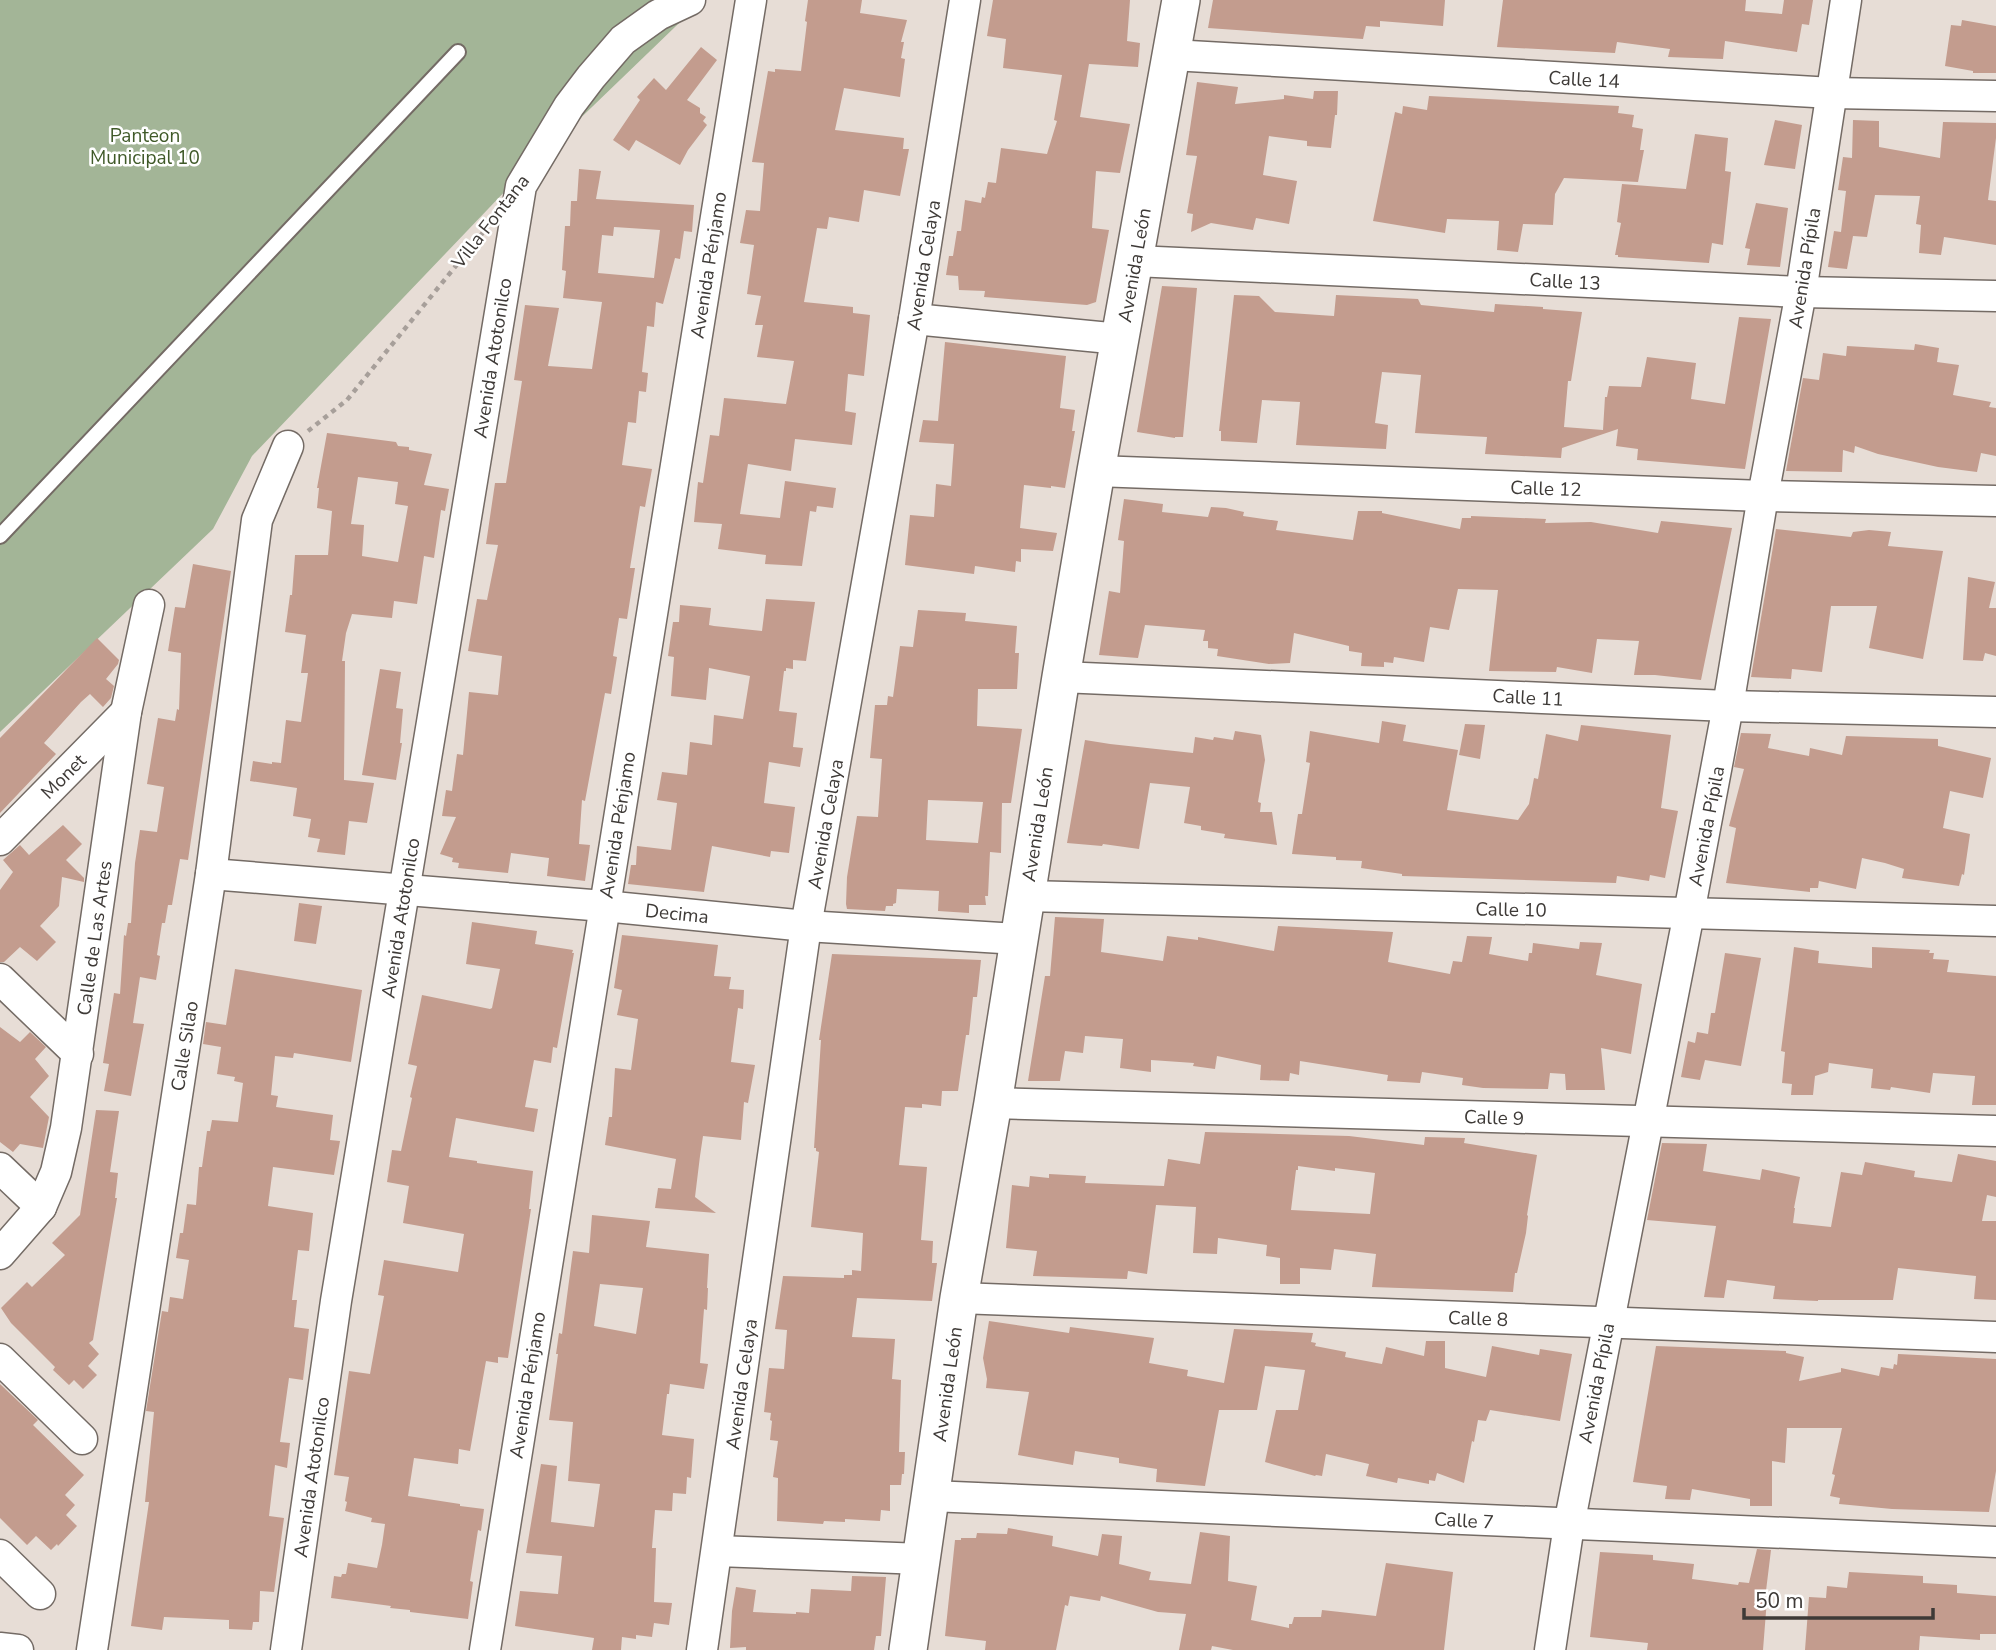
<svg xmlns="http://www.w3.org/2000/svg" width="1996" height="1650" font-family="'Nunito Sans',sans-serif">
  <rect width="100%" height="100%" fill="#e7ddd6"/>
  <path fill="#a3b597" d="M0 0H703L510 186 252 456 213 529 0 732Z"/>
  <g fill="#c39c8e" fill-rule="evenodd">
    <path d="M808 0H862L860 13 907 20 901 42H904L901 58 905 59 900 97 844 88 835 130 904 138 903 149H909L900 196 864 190 859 222 829 217 827 229 817 228 804 302 853 307V313L870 315 864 376 848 374 845 411 856 413 852 445 795 439 791 471 748 464 740 514 780 518 785 481 836 488 833 508 817 506 816 512 810 511 802 566 765 564 766 555 718 549 722 524 694 522 698 482 703 483 710 435 719 436 724 398 786 404 794 361 757 357 763 325H755L761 296 747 294 754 245 740 243 746 210 760 211 764 163 752 162 768 71 775 72V69L801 71 807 22 805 21Z"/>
    <path d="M993 0H1130L1127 41 1140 43 1138 67 1089 64 1080 117 1130 124 1120 173 1096 171 1092 228 1109 230 1096 302 1087 305 984 297 985 291 959 290 958 276 946 275 949 256H953L957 231H961L965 200 981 203 982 197 985 198 988 182 996 183 1001 148 1047 154 1057 121 1054 120 1062 75 1003 68 1006 39 987 36Z"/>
    <path d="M1213 0H1445L1443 26 1380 21V27L1366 26 1363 39 1208 28Z"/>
    <path d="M1503 0H1746L1745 11 1782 14 1784 0H1813L1809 25 1802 24 1797 52 1725 41 1723 59 1668 57 1670 49 1617 42 1615 53 1497 47Z"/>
    <path d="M1962 20 1996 26V73H1973V71L1945 66 1951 25 1961 26Z"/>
    <path d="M701 47 717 60 687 100 700 108V113L706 117 703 121 707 125 688 150 680 165 636 140 629 151 613 140 640 100 637 97 654 78 666 90Z"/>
    <path d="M1197 82 1238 87 1235 104 1284 99V95L1313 99 1314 91H1338L1337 115H1335L1331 148 1307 146V141L1269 136 1263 175 1297 181 1289 224 1256 218 1253 230 1211 223 1191 232 1193 214 1187 213 1197 156 1186 155Z"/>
    <path d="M1429 96 1619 106 1618 113 1634 115 1632 127 1643 129 1640 150H1644L1638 182 1564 178 1555 194 1553 225 1523 224 1518 252 1497 250 1499 221 1447 219 1445 233 1373 221 1395 112 1402 114 1403 106 1427 110Z"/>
    <path d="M1775 120 1802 125 1795 169 1764 165Z"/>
    <path d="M1853 120 1879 121V147L1940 158 1943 122 1996 123V138L1988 200 1996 201V245L1944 237 1941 255 1919 253 1921 225 1916 224 1920 196 1875 195 1867 237 1853 236 1847 269 1828 267 1834 231 1841 232 1846 191 1838 190 1843 157 1852 158Z"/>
    <path d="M1695 134 1728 138 1725 171 1731 172 1723 245 1712 243 1709 263 1618 257V255H1615L1621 223 1617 222 1622 184 1686 189Z"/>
    <path d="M579 169 601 171 596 199 694 205 692 232 684 231 680 259 675 258 663 304 656 302 654 327 647 326 642 372 648 373 646 392 639 391 636 423 628 422 622 465 652 469 645 507 640 506 630 568H635L627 619 619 618 613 656 617 657 611 694 605 693 585 801 582 800 579 844 590 845 585 881 547 876 549 858 511 853 508 873 458 868 459 863 452 862 453 858 440 854 456 817 442 816 446 790 452 791 457 754 463 755 469 692 498 695 502 656 468 651 477 599 487 600 498 545 486 544 495 483H506L522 381 514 380 525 305 559 308 548 366 592 369 602 302 563 298 566 271 562 270 565 226H570L571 201H577ZM614 227 660 230 654 278 598 273 602 235 613 236Z"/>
    <path d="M1756 203 1788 208 1780 267 1747 265 1750 249 1745 248Z"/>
    <path d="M1162 286 1197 288 1183 437H1175V438L1137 432Z"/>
    <path d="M1234 295 1259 296 1275 312 1334 316 1336 295 1418 299 1421 305 1494 312 1495 304 1543 307V309L1582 312 1571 381H1568L1564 427 1603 430 1605 397H1607L1609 386 1641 387 1647 357 1696 363 1691 399 1725 404 1739 317 1771 319 1745 469 1637 460 1638 449 1616 446 1618 429 1562 448 1561 458 1485 454 1487 437 1415 433 1421 375 1382 372 1375 423 1388 425 1386 449 1296 445 1300 402 1262 400 1257 443 1221 441V431H1219Z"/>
    <path d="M945 342 1066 356 1060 408 1075 410 1072 431H1075L1065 488 1051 486V488L1024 485 1020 528 1057 533 1053 551 1021 549V562L1016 561 1015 572 975 566 974 574 905 565 910 515 934 517 936 484 951 486 954 444 919 442 923 420 938 421Z"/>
    <path d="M1915 344 1939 348 1937 362 1959 365 1953 395 1991 402 1989 407 1996 408V456L1981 453 1977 472 1938 467 1878 454 1855 446 1854 453 1843 450 1842 472 1786 471 1803 378 1819 380 1823 353 1846 356 1847 346 1914 350Z"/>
    <path d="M327 433 396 442 398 446 409 447V450L432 454 424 485 449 489 445 511 441 510 434 558 424 556 417 604 394 601 392 618 352 614 346 633 342 661H345L344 780 374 783 367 823 349 821 345 855 317 852 320 839 308 837 311 819 293 816 297 788 250 781 253 761 272 764V762L281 763 286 720 301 722 308 673H301L306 635 285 632 290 595H292L295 555H328L332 511 317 508 319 488H317ZM358 477 398 482 395 504 408 506 398 562 362 556 364 525 351 524Z"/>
    <path d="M1124 499 1163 504 1162 512 1208 517 1211 507 1226 508 1244 512 1243 516 1278 521 1276 530 1353 540 1358 511H1382V513L1460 529 1462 518H1471V516L1546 519 1545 523 1591 522 1658 533 1661 521 1732 528 1701 680 1655 675H1634L1639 641 1597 639 1592 673 1557 667 1556 672 1489 671 1498 590 1458 589 1449 630 1430 627 1424 662 1394 657 1393 663 1384 662V667L1361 666 1362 653 1349 651V646L1294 633 1290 663 1269 664 1217 656 1218 649 1208 648V641H1203L1205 630 1145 625 1138 658 1099 655 1109 591 1120 593 1124 541 1118 540Z"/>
    <path d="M1776 529 1851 537 1853 532 1869 530 1891 532 1888 546 1943 551 1923 659 1869 648 1877 606H1831L1822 672 1792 669 1791 679 1751 677Z"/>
    <path d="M193 564 231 571 188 860 180 859 172 905H168L165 923H162L157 955 160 956 156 980 140 977 133 1023 144 1024 131 1096 104 1091 109 1064 103 1063 114 993 120 994 124 935 126 936 128 923H131L135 863 140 830 157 832 164 787 147 784 158 718 175 721 177 709 179 710 181 653 168 651 175 607 185 608Z"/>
    <path d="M1968 577 1995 582 1989 608H1996V656L1985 653 1983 661 1963 660Z"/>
    <path d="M766 599 815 602 806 661 793 660V669L786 668V671H784L779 711 797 713 793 747 803 748 800 767 769 762 764 803 795 807 789 853 771 851 770 857 712 846 704 892 628 884 631 865H636L637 846 671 850 677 803 657 800 662 772 687 775 690 742 712 745 714 715 743 719 750 676 709 668 706 700 671 696 674 657 668 656 673 622H679L680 605 711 608 709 625 714 626 762 631Z"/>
    <path d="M918 610 966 613 965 621 1017 626 1015 653H1019L1017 689H978L977 726 1022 729 1011 803H1002L1001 853 990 852 988 896H985L986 905H969V913L938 911 939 891 897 889 896 903 893 904V906H886L885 911 847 909 846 904 847 877 857 816 878 817 882 759 870 758 875 705H887L888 696 893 697 900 646 913 647ZM928 800 983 802 978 843 926 840Z"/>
    <path d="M97 638 119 660 118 664 106 679 114 686 111 698 103 707 90 694 81 702 44 743 56 754 0 813V738Z"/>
    <path d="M380 669 401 672 396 708 403 709 400 743H402L396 780 362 775Z"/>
    <path d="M1382 721 1406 725 1403 741 1458 750 1447 810 1518 820 1529 804 1534 778 1538 779 1546 734 1578 741 1581 725 1671 735 1661 808 1678 811 1665 878 1650 875 1649 881 1617 876 1616 883 1402 876V874L1361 868 1362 861 1336 860V857L1292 854 1298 814H1302L1310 763 1306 762 1310 731 1379 743Z"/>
    <path d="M1465 724 1485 725 1480 759 1459 755Z"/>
    <path d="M1235 731 1261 735 1265 760 1258 802 1261 803 1260 812H1272L1277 845 1224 838 1225 834 1201 830V826L1184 823 1190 787 1150 783 1139 849 1103 844 1102 846 1067 843 1085 740 1110 744 1193 753 1195 737 1213 740 1214 737 1233 740Z"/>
    <path d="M1741 733 1771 734 1768 748 1809 756 1810 748 1842 755 1846 736 1938 739V746L1991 758 1983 798 1950 791 1943 828 1970 834 1964 875 1962 874 1959 886 1902 878 1904 869 1885 863 1862 858 1856 889 1819 881 1818 888H1810V892L1726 883 1736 828 1729 826 1744 769 1734 767Z"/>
    <path d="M63 825 82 844 66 860 84 878V882L62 877 59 906 40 926 56 942 37 961 20 947 4 962H0V890L13 872 3 860 20 845 29 855Z"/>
    <path d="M299 903 322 906 316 944 294 941Z"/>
    <path d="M1055 917 1104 919 1101 952 1163 961 1167 936 1198 940V937L1274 951 1278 926 1393 932 1388 962 1450 974 1453 961 1462 962 1467 936 1492 937 1489 954 1528 961 1529 953H1532L1533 943 1579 949 1580 942 1602 943 1596 975 1642 984 1631 1054 1601 1048 1605 1090H1566L1565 1074 1550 1073 1548 1089 1483 1088 1462 1085 1463 1078 1422 1072 1420 1083 1387 1081 1388 1075 1300 1061 1299 1075 1290 1073 1289 1081 1260 1080 1261 1065 1217 1056 1215 1069 1193 1066 1194 1063 1151 1060V1072L1120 1068 1123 1039 1085 1036 1083 1053 1065 1051 1060 1081H1028L1045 976H1050Z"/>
    <path d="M472 922 537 931 535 944 573 950 572 953H574L557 1048 553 1047 551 1063 534 1060 525 1107 538 1109 534 1132 456 1118 449 1157 477 1161V1163L533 1171 529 1209H531L508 1358 498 1357V1363L486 1361 470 1451 459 1449 458 1464 414 1458 408 1496 460 1504V1506L484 1509 481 1531 478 1530 470 1581 473 1582 468 1619 410 1612V1610L390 1608 391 1606 331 1598 334 1576 341 1577 342 1574H346L348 1563 377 1568 382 1545 385 1524 371 1522 372 1518 345 1511 347 1502 345 1501 349 1477 334 1475 349 1371 370 1374 384 1296 378 1295 384 1260 458 1272 464 1234 403 1223 409 1186 387 1182 392 1150 401 1151 412 1098 410 1097 417 1066 408 1064 422 995 490 1009 492 1008 500 969 466 964Z"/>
    <path d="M622 935 718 945 714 976 731 977 729 989 744 990 743 1009 738 1008 731 1062 755 1065 748 1103 744 1102 741 1140 703 1136 700 1156 695 1197 716 1213 655 1208 658 1188 671 1189 676 1159 605 1145 609 1117H612L615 1068 631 1070 638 1019 617 1015 622 990 614 988Z"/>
    <path d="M1794 947 1819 951 1818 963 1872 968V947L1930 950 1929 953H1934L1933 959 1949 960 1947 972 1996 976V1105H1972L1975 1076 1933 1073 1930 1093 1891 1087 1890 1090 1871 1088 1873 1069 1829 1063 1828 1072 1815 1076 1813 1095H1791L1792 1084 1782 1083 1785 1052 1781 1051Z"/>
    <path d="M1725 953 1761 958 1741 1066 1705 1060 1700 1080 1681 1077 1688 1041 1695 1043 1697 1032 1708 1034 1711 1013H1715Z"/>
    <path d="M832 954 981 960 977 997H973L969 1035H966L958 1091H942L941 1106 922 1104V1108L905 1107 899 1165 927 1167 921 1240 933 1241 932 1263H937L932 1301 857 1298 852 1337 895 1339 892 1379 901 1380 899 1452H905L904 1474H902L901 1485H890V1511L881 1510 880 1521 845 1519V1522L824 1521 823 1524 777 1521 778 1478 773 1477 778 1441 770 1440 772 1421 770 1420 771 1413 764 1412 769 1368 784 1369 787 1330 775 1329 783 1276 844 1278V1275H852V1270L861 1271 863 1233 811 1227 819 1152 816 1151V1148H814L821 1040H819Z"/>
    <path d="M235 969 362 990 351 1062 294 1053 293 1058 275 1056 271 1095 278 1096 276 1107 333 1115 330 1140 340 1141 334 1175 273 1167 268 1206 313 1213 309 1251 298 1250 292 1300H297L294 1327 309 1329 303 1380 289 1378 280 1442 290 1443 287 1468 275 1465 269 1516 284 1518 274 1592 260 1591 259 1622H253L252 1630 229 1629V1620L164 1617 162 1630 131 1626 149 1502H145L154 1412 146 1411 162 1311 168 1312 170 1297 183 1299 189 1260 176 1258 180 1233H183L187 1204 196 1205 199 1167H202L207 1131H210L212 1120 238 1122 243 1083 234 1081 235 1077 217 1074 221 1047 203 1044 206 1022 226 1025Z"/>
    <path d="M0 1027 20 1042 30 1032 46 1047 35 1059 49 1076 30 1097 49 1117 43 1148 20 1144 13 1152 0 1142Z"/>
    <path d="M96 1110 119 1111 110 1172 118 1173 115 1198H117L93 1340 89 1343 99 1354 88 1366 97 1375 83 1389 74 1380 69 1385 53 1370 55 1367 11 1323 1 1308 27 1282 32 1287 65 1255 52 1243 80 1215Z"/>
    <path d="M1205 1132 1349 1136 1424 1145 1425 1137 1465 1138 1464 1143 1537 1155 1527 1215 1528 1216 1526 1233 1517 1273H1515L1513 1292 1372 1287 1376 1254 1334 1249 1331 1270 1300 1268V1284H1280V1258L1266 1256 1267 1245 1218 1238 1217 1254 1193 1253 1196 1207 1156 1205 1147 1274 1128 1271 1127 1279 1033 1276 1037 1251 1006 1248 1012 1185 1029 1187 1030 1176 1049 1178V1174L1086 1176 1085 1183 1164 1186 1168 1159 1200 1164ZM1298 1166 1335 1171V1168L1375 1173 1370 1214 1291 1210 1296 1170H1298Z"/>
    <path d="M1662 1143 1707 1144 1703 1171 1760 1180 1762 1169 1800 1177 1794 1208H1795L1793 1223 1831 1227 1841 1172 1862 1175 1865 1162 1915 1171 1914 1177 1952 1182 1958 1154 1996 1161V1197L1987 1195 1982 1221H1996V1300L1974 1299 1976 1276 1898 1268 1893 1300H1818V1301L1773 1299 1775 1286 1727 1280 1724 1298 1704 1297 1716 1226 1647 1220Z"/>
    <path d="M592 1215 650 1221 646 1247 709 1254 707 1288H708L707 1310 704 1309 700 1363 708 1364 704 1389 670 1384 669 1394H667L662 1435 694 1439 691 1478 687 1477 686 1494 673 1493 672 1511 655 1510 652 1548H656L654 1602 672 1603 669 1625 654 1623 652 1637 636 1635V1639L622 1637 621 1650H592L594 1638 515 1626 520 1591 558 1594 562 1556 526 1553 541 1464 557 1466 551 1522 594 1527 600 1484 568 1481 573 1422 549 1420 558 1354H556L559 1333 562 1334 573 1251 589 1253ZM600 1284 643 1288 636 1334 594 1326Z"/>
    <path d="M989 1321 1069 1333 1070 1327 1154 1338 1149 1363 1188 1370 1187 1376 1224 1383 1234 1329 1313 1333 1311 1342 1316 1343 1315 1346 1346 1352 1345 1357 1382 1364 1386 1347 1424 1356 1426 1341H1445V1368L1486 1377 1492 1346 1539 1355 1540 1349 1572 1354 1560 1421 1490 1410 1486 1421 1478 1420 1474 1442 1472 1441 1464 1483 1437 1473 1435 1481 1429 1480V1484L1398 1478 1397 1483 1366 1476 1369 1464 1326 1454 1322 1476 1316 1475 1315 1476 1265 1462 1276 1410H1298L1305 1370 1265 1366 1257 1410H1219L1205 1486 1156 1482 1157 1469 1119 1463V1458L1075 1451 1073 1465 1018 1455 1029 1392 986 1388 987 1379 983 1358Z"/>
    <path d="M1656 1346 1786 1351V1353L1804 1357 1799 1381 1841 1372V1368L1879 1376 1881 1367 1893 1369 1894 1364 1897 1365 1898 1354 1996 1359V1471L1989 1512 1892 1509 1839 1504 1840 1498 1830 1496 1835 1475 1832 1474 1842 1428H1787L1785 1463 1772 1461V1506H1750V1499L1692 1489 1690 1500 1665 1499 1667 1486 1633 1482Z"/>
    <path d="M0 1384 38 1420 33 1425 84 1475 65 1495 75 1505 66 1515 77 1526 58 1546 57 1544 51 1550 36 1536 27 1545 0 1518Z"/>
    <path d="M1008 1528 1053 1536 1052 1546 1098 1556 1102 1534 1122 1536 1119 1564 1151 1572 1149 1580 1191 1584 1200 1532 1230 1536 1228 1581 1257 1586 1251 1620 1289 1628V1624H1292L1294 1617H1321L1322 1610 1376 1616 1386 1563 1453 1572 1444 1650H1233L1212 1646 1211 1650H1179L1186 1614 1158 1612 1101 1596 1100 1601 1070 1596 1068 1606 1065 1605 1056 1650H985L986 1641 945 1636 955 1540H961V1538H976L977 1533 1007 1534Z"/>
    <path d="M1757 1549 1771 1550 1765 1599H1767L1763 1650H1647L1648 1643 1590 1637 1600 1552 1653 1555V1560L1694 1564 1692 1579 1738 1585 1739 1582 1749 1583Z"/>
    <path d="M1849 1572 1923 1576V1583L1957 1585V1593L1996 1596V1634H1980V1640L1920 1636 1919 1650H1805L1809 1597 1826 1598 1827 1586 1847 1588Z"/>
    <path d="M852 1576 886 1577 881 1636H876L874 1650H746V1647L730 1648 732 1611 736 1587 756 1590 753 1612 796 1614V1612L809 1613 811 1589 851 1591Z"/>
  </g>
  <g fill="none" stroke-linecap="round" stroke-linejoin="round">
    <defs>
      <path id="service" d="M0 536 458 52"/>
      <g id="minor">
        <path d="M1172 55 1832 93 1996 96"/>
        <path d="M1135 261 1801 292 1996 296"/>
        <path d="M914 319 1120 339"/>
        <path d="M1096 471 1763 496 1996 501"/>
        <path d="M1061 677 1728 706 1996 712"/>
        <path d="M0 840 126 712"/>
        <path d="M211 874 604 906 806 926 1018 939"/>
        <path d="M1026 896 1996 921"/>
        <path d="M0 979 78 1054"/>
        <path d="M993 1103 1996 1131"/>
        <path d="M0 1168 41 1207"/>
        <path d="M0 1254 41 1207 56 1172 66 1128 126 712 149 605"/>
        <path d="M959 1298 1996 1337"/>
        <path d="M0 1359 82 1439"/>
        <path d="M931 1496 1996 1542"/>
        <path d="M717 1551 922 1559"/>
        <path d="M0 1555 40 1594"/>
        <path d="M0 1648 18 1650"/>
        <path d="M92 1650 211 874 257 520 288 446"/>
        <path d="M286 1650 336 1301 521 186 569 106 591 77 623 40 658 15 690 0"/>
        <path d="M485 1650 751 0"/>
        <path d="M702 1650 806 926 914 319 965 0"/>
        <path d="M1550 1650 1569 1525 1689 913 1728 706 1763 496 1801 292 1846 0"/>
      </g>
      <path id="tertiary" d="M908 1650 959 1298 993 1103 1061 677 1096 471 1181 0"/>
    </defs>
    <use href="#service" stroke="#746b65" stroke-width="18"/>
    <use href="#minor" stroke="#746b65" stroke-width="33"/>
    <use href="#tertiary" stroke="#746b65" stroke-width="40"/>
    <path stroke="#a79f9a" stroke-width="4.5" stroke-dasharray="5 5" stroke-linecap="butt" d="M308 431 347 400 485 230"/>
    <use href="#service" stroke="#fff" stroke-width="14"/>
    <use href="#minor" stroke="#fff" stroke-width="30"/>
    <use href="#tertiary" stroke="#fff" stroke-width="37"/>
  </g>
  <g text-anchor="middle" stroke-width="5" stroke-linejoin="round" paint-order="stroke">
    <g font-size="19" fill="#3e3a37" stroke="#fff">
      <text transform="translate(1584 79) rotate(3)" y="7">Calle 14</text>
      <text transform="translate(490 221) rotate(-52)" y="7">Villa Fontana</text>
      <text transform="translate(708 265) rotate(-81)" y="7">Avenida Pénjamo</text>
      <text transform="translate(923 265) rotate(-81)" y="7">Avenida Celaya</text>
      <text transform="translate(1134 265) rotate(-80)" y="7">Avenida León</text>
      <text transform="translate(1804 268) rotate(-81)" y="7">Avenida Pípila</text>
      <text transform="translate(1565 281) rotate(3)" y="7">Calle 13</text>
      <text transform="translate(492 358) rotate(-81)" y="7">Avenida Atotonilco</text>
      <text transform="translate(1546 488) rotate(2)" y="7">Calle 12</text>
      <text transform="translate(1528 697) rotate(3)" y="7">Calle 11</text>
      <text transform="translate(63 776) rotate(-45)" y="7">Monet</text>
      <text transform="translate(825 824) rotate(-80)" y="7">Avenida Celaya</text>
      <text transform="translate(1037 824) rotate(-81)" y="7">Avenida León</text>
      <text transform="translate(617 825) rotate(-81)" y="7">Avenida Pénjamo</text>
      <text transform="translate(1706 826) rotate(-79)" y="7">Avenida Pípila</text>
      <text transform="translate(1511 909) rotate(1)" y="7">Calle 10</text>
      <text transform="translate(677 913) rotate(6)" y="7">Decima</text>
      <text transform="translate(400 918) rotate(-81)" y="7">Avenida Atotonilco</text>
      <text transform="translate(94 938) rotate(-82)" y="7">Calle de Las Artes</text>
      <text transform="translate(184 1046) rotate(-81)" y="7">Calle Silao</text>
      <text transform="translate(1494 1117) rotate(2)" y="7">Calle 9</text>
      <text transform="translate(1478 1318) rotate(2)" y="7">Calle 8</text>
      <text transform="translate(1596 1383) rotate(-79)" y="7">Avenida Pípila</text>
      <text transform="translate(741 1384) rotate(-82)" y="7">Avenida Celaya</text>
      <text transform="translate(947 1384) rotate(-82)" y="7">Avenida León</text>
      <text transform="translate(527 1385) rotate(-81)" y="7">Avenida Pénjamo</text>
      <text transform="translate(311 1477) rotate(-82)" y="7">Avenida Atotonilco</text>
      <text transform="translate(1464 1520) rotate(3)" y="7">Calle 7</text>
    </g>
    <g font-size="19" fill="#3f5928" stroke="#fff">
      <text x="145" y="142">Panteon<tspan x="145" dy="22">Municipal 10</tspan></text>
    </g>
  </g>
  <path d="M1744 1608v10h189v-10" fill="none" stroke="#3e3a37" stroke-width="3.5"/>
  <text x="1755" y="1608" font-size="21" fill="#3e3a37" stroke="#ffffff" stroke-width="5" paint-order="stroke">50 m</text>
</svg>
